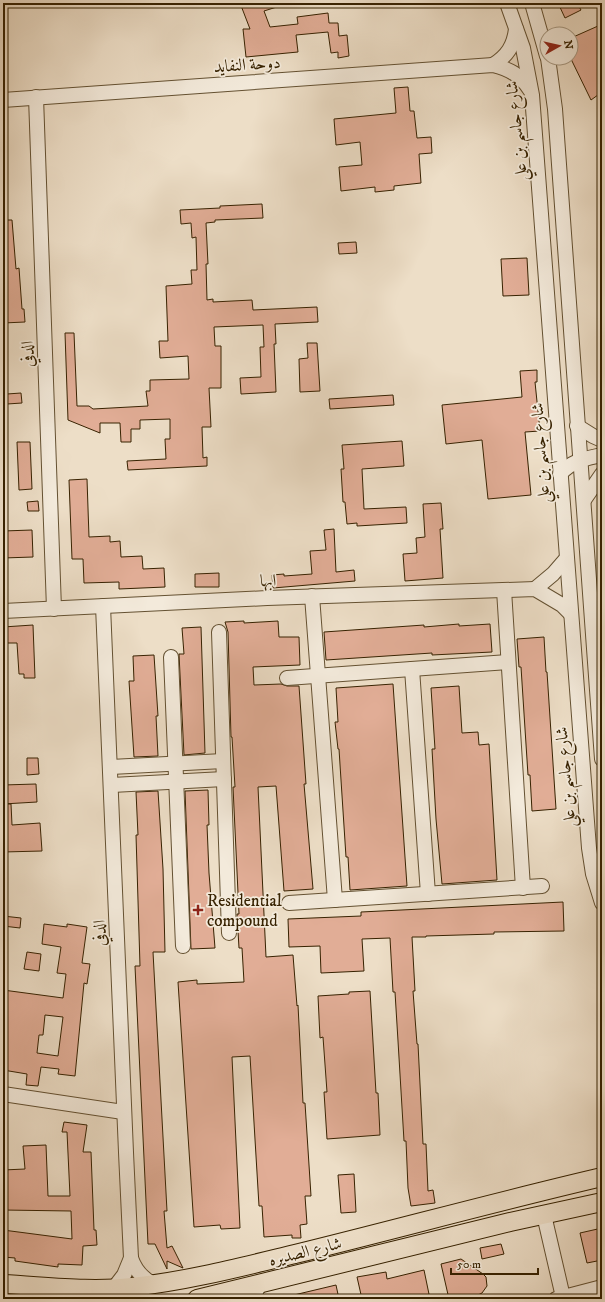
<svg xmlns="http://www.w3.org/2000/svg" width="605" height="1302" font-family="'IM FELL DW Pica',Amiri,serif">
  <rect width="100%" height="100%" fill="#eddec7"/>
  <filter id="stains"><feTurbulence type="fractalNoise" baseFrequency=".005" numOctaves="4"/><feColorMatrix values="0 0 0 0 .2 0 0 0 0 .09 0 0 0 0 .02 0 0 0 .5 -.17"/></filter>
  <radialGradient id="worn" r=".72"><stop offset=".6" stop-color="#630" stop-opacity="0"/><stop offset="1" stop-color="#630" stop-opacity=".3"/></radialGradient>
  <g fill="#e1ad96" stroke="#372201" fill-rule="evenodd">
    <path d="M240 3H283V5L264 11 270 27 298 24 297 17 328 13 329 23H338L339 36 347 35 349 56 338 58V52L331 53 328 32 296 35 298 52 246 57 243 29H250Z"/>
    <path d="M558 3H577L581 10 565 18Z"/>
    <path d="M598 26 602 34V92L591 100 571 59V38Z"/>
    <path d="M408 87 410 111H414L417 138 431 137 432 153 419 154 421 183 394 186V190L375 192V187L341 191 339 167 362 165 360 142 336 145 334 119 396 113 394 88Z"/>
    <path d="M262 204 263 218 215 220V222L206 223 208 264H206L207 300 213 299V302L252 300 253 310 317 307 318 322 275 324 276 344H274L276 392 241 394 240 378 261 377 260 347H264L263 325 214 327 215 346H221V388H209L211 427H202L203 458 207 457V466L128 470 127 461 166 459 165 439H170V419L140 420V429H131V442H121L120 423H100V433L68 420 65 333H74L77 406H89L93 409 148 406 146 391H150V380L189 379 188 356 160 358 159 341H168L166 286 192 284 191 270H197L196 237 192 238 191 223 181 224 180 210 220 208V206Z"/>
    <path d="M3 220H12L16 269 19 268 22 309H24L25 322 3 323Z"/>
    <path d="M356 242 357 253 339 254 338 243Z"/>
    <path d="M527 258 529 295 503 296 501 259Z"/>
    <path d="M307 343H317L320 391 300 392 299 359 308 358Z"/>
    <path d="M537 370V382H535L540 431 525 432 531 495 488 499 482 440 446 444 442 405 522 397 520 371Z"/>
    <path d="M21 393 22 403 7 404V394Z"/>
    <path d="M393 395 394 405 330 409 329 399Z"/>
    <path d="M402 441 404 466 362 469 364 509 406 507 407 523 357 526V523L347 524 345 502H343L341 469H344L342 445Z"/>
    <path d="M17 442H30L32 489 19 490Z"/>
    <path d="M87 479 89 537 110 536V542L120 541 121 557 142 556 143 569 164 568 165 587 119 589V582L84 583 83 559H72L69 480Z"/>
    <path d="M38 501 39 511H28L27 502Z"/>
    <path d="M441 503 443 529H440L443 578 405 581 403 554 417 553 416 538 425 537 423 504Z"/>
    <path d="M334 529 336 572 354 570 355 581 273 588 272 575 284 574V576L312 574 310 551 326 550 324 530Z"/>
    <path d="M32 530 33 557 3 558V531Z"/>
    <path d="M219 573V587H195V574Z"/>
    <path d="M244 621V623L278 621 279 637H299L300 665 253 667 254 685 281 684 287 686H299L306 784H304L313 889 284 891 276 786 258 787 266 957 293 955 297 1006 298 1005 303 1103H305L311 1196H305L307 1224 300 1225 301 1238H292V1235L264 1237 262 1206H259L250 1056 232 1057 240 1228 221 1229 220 1225 194 1227 178 982 197 980V984L244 982 242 948H239L237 914H239L233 787H235L232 737H231L228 632 225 622Z"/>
    <path d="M459 624V626L490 624 492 652 432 655V653L326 660 324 632 424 625V627Z"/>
    <path d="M33 625 35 678H24V674H19L17 643H3V627Z"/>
    <path d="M201 627 205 753 184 755 179 654H184L182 628Z"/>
    <path d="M544 637 546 672H547L556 809 532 811 530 775H528L521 667H519L517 639Z"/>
    <path d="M154 655 158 716H156L158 756 134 757 129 681H134L133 656Z"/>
    <path d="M393 684 407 886 350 890 348 857H346L339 749H338L335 722H338L336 688Z"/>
    <path d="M459 686 462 733 478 732 479 745 489 744 497 880 442 884 436 819 432 749H435L431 688Z"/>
    <path d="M27 758H38L39 774 27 775Z"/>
    <path d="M36 784 37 802 3 804V785Z"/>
    <path d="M208 790 209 825H207L209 873 215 948 191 949 185 791Z"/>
    <path d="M158 791 163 869 165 952H153L167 1211H164L167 1248 172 1246 183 1268 167 1261V1269L155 1244H148L135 966H140L136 835H138L136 792Z"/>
    <path d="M3 804H11L12 825 40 823 42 851 3 852Z"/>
    <path d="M563 902 564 931 494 932V934L426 936V937H412L415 991H413L417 1044H418L423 1144H426L428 1191 433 1190 435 1203 411 1206 408 1188 406 1141H404L398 1041 395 992H393L390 938 362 939 364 971 321 973 320 946 289 947 288 919 361 916V912Z"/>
    <path d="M3 916 21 918 20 928 3 926Z"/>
    <path d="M44 924 67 927V924L87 927 82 963 90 964 87 984 84 983 75 1076 58 1074 59 1069 41 1067 38 1086 26 1085 27 1074 3 1070V990L63 998 66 974 57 973 61 947 42 944ZM45 1015 63 1017 58 1056 37 1053 39 1035H43Z"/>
    <path d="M27 952 41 954 39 971 24 969Z"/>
    <path d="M370 991 376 1093H378L380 1135 327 1139 324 1092H327L323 1037 320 1038 318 996 349 994V992Z"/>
    <path d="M64 1122 87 1125 83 1152H91L94 1230H96L97 1245 83 1246 82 1265 58 1264V1267L15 1261V1258L3 1257V1230L72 1239 71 1211 3 1210V1170L25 1169 23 1146 46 1145 48 1196H70L67 1132H62Z"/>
    <path d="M354 1174 356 1212 341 1213 338 1175Z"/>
    <path d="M602 1228V1260L587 1263 580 1233Z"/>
    <path d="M501 1244 504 1254 482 1259 480 1248Z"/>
    <path d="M461 1259 483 1274 486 1277 487 1286 482 1293 478 1295 461 1299H449L441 1264Z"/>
    <path d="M424 1270 430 1299H362L357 1277 386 1272 387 1279Z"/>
    <path d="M336 1285 339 1299H294V1295Z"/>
  </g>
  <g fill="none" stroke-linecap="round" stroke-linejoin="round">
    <defs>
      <g id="minor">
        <path d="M507 3 523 48 532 95 589 848 593 874 602 903"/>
        <path d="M532 3 547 56"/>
        <path d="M548 58 555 109 602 759"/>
        <path d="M493 65C507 56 514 46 516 29"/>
        <path d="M36 97 54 609"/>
        <path d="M3 100 493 65C509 69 521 75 530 90"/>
        <path d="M577 426 593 436 602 440"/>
        <path d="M560 474C573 460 584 459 602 455"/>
        <path d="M584 500 602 474"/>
        <path d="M535 589 553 574 566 559"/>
        <path d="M504 590 523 888"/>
        <path d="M312 596 335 900"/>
        <path d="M103 606C114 824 120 1041 131 1258 135 1270 142 1278 153 1284"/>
        <path d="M3 611 267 598 535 589 562 605 570 613"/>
        <path d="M219 632 229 933"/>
        <path d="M171 657 183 946"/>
        <path d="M412 669 428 894"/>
        <path d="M287 678 508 662"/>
        <path d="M111 767 223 761"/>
        <path d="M112 785 224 779"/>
        <path d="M289 903 542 886"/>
        <path d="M3 1094 123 1112"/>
        <path d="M544 1215 563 1297"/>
        <path d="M114 1288 124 1275 131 1258"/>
        <path d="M252 1299 260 1284"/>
        <path d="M556 1299 602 1287"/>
      </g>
      <g id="major">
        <path d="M3 1284C45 1286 90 1292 132 1287 187 1281 241 1267 295 1254 397 1229 499 1201 602 1177"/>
        <path d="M197 1299 510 1222 602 1202"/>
      </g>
    </defs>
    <use href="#minor" stroke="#645132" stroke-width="16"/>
    <use href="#major" stroke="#372201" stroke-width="20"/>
    <use href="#minor" stroke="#f3eadb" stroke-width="14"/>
    <use href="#major" stroke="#eddec7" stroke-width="18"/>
  </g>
  <path fill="#8f2418" stroke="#f3eadb" stroke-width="1.5" d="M196 904h4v4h4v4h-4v4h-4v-4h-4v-4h4z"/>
  <g text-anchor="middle" stroke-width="3.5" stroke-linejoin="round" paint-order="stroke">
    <g font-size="17" fill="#372201" stroke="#f3eadb">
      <text transform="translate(247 64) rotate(-4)" y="6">دوحة النفايد</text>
      <text transform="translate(516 131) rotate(-96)" y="6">شارع جاسم بن علي</text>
      <text transform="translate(27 354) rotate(-92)" y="6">الدفي</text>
      <text transform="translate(540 453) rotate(-94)" y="6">شارع جاسم بن علي</text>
      <text transform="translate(268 580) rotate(-2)" y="6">ابها</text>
      <text transform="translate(565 777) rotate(-95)" y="6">شارع جاسم بن علي</text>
      <text transform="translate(99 933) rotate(-92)" y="6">الدفي</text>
      <text transform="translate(305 1251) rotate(-14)" y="6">شارع الصديره</text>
    </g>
    <g font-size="17" fill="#372201" stroke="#f3eadb" text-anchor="start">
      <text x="207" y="906">Residential<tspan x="207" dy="20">compound</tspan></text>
    </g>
  </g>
  <rect width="605" height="1302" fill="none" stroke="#eddec7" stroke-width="16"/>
  <rect x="4" y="4" width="597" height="1294" fill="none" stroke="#372201" stroke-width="2"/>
  <rect x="8" y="8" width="589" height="1286" fill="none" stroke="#372201"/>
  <g transform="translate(559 46) rotate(82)"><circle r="19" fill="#f3eadb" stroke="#a89a84"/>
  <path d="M0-3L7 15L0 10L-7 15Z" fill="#8f2418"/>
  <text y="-6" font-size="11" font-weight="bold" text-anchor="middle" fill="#372201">N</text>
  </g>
  <path d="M451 1268v6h87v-6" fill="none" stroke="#372201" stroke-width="2"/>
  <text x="457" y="1268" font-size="12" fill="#372201" stroke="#f3eadb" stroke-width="3" paint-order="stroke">50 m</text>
  <rect width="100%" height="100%" filter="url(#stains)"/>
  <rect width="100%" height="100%" fill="url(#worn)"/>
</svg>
